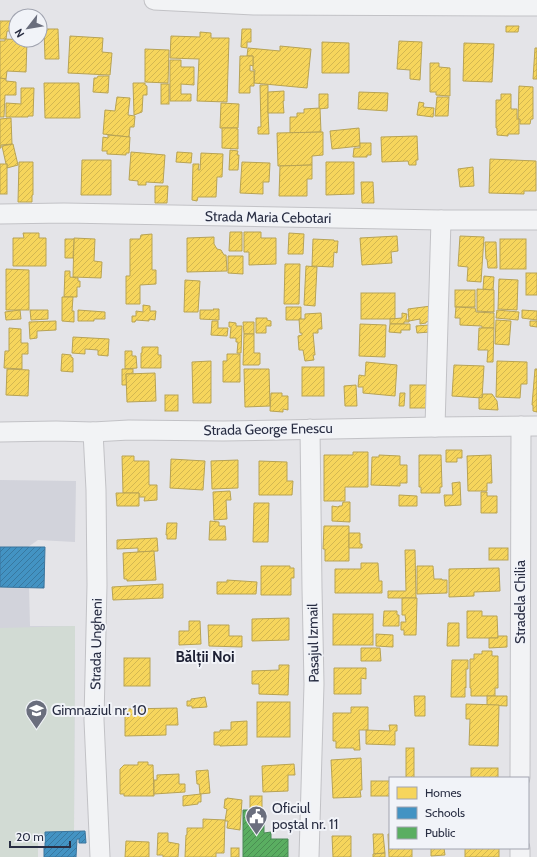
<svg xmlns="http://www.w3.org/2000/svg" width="537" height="857" font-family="Cabin,sans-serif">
  <defs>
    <pattern id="homes-hatch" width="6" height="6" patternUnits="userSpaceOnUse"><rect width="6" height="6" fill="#f6d55c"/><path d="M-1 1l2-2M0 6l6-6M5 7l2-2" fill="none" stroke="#d3b751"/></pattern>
    <pattern id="schools-hatch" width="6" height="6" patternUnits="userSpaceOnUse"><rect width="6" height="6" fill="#4393c3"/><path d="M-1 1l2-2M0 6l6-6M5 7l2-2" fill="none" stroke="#3878a0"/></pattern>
    <pattern id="public-hatch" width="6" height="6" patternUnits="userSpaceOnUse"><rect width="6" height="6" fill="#5aae61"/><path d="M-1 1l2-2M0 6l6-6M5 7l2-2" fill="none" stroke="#4a8e52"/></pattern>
  </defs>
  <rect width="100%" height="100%" fill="#e4e4e8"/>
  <path fill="#d2d3db" d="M0 480 76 481 75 542 38 540 28 547 30 626H75L74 833 38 835V857H0Z"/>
  <path fill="#d2dbd4" d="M75 626 74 833 38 835V857H0V628Z"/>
  <g fill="url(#homes-hatch)" stroke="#b8a354">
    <path d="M0 21H12L11 31H7L6 39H0Z"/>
    <path d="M506 26H519L518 32H506Z"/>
    <path d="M44 29H58L59 59H45Z"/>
    <path d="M242 29H251V42H247V48L241 47Z"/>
    <path d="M200 32 211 33V38H229L227 102 197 101 199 59 170 58 171 36 200 37Z"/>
    <path d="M70 36 103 38 102 52 112 53 110 75 68 73Z"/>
    <path d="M5 39 27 40 26 72 7 71 6 79 0 78V41H5Z"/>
    <path d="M399 41 422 42 420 80 410 79V70L397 69Z"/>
    <path d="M322 42 349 43V73H322Z"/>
    <path d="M464 43 494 44 492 82 463 81Z"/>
    <path d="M280 46 311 49 307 88 254 83 255 70H253V56H247L248 48 280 51Z"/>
    <path d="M535 48H537V79H533Z"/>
    <path d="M145 49 169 50 168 83 145 82Z"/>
    <path d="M240 56H253V66L250 65V71H254V86H250V93H239Z"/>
    <path d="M170 60H181V67H194V85L181 84V94H191V101H170Z"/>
    <path d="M430 63H439V67L450 68V96L436 95V92H430Z"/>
    <path d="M98 76H109L108 93 93 92 94 78H97Z"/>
    <path d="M0 78 6 79V81L16 82V95H5L4 117H0Z"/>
    <path d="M44 83H79L80 118H45Z"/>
    <path d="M133 83H145V85L147 86V95H143L142 112 134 115Z"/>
    <rect x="161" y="84" width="8" height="20"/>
    <path d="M260 85H268V112L269 134H258V127H261Z"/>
    <path d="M519 86 533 87V119H531L530 124H520V119H518Z"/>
    <path d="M21 88H34L33 116H28V117H6V103L21 104Z"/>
    <path d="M284 91V101H283L284 113H268V92Z"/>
    <path d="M359 92 388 93 387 111 358 109Z"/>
    <path d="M319 94H328V108L319 109Z"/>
    <path d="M501 94H511V109H517V119H519V134H508V136L497 135V128H496V100H501Z"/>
    <path d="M117 97 130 98 128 115 135 116 134 127H130L129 137 103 134 105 110 115 111Z"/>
    <path d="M437 97H449L448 116H435Z"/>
    <path d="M419 102 424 103 423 107 434 108 433 117 417 115Z"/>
    <path d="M221 103 239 104 238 128H220Z"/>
    <path d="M320 108 321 132 290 133V117H297V113H304V109Z"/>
    <path d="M11 118 12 144 1 145V148H0V119Z"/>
    <path d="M222 128H237V129H238V149L222 148Z"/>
    <path d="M359 128 360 146 332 149 330 131Z"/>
    <path d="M323 132V155L312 156V165L278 166 277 133Z"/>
    <path d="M108 135 130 137 129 153H126V155L107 154V151H102L103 137 108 138Z"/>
    <path d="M417 136 418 160H416V165H409L408 161 382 162 381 137Z"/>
    <path d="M360 143H371V155H367V157H353L354 148H360Z"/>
    <path d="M13 144 18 165 7 168V164H6L2 146Z"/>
    <path d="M230 150 238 151 237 155H239L238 170H229Z"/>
    <path d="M131 152 165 155 163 183 146 182V185H138V181L129 180Z"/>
    <path d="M177 152 192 153 191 163 176 162Z"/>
    <path d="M201 153 223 154 222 177H217L216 197H198L197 201 192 200 193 164H199L198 170H200Z"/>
    <path d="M490 159 536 161V191H524V194L489 193Z"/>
    <path d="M82 160H111V195H81Z"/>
    <path d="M19 162H33V195H32V202H18Z"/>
    <path d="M242 162 270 163 269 182H263V194L240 193Z"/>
    <path d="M326 162H354V194L326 195Z"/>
    <rect x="0" y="164" width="7" height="30"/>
    <path d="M312 165V179H307V196H279L280 166Z"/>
    <path d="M473 167 474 186 460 187 458 169Z"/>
    <path d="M361 182H373L374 203H362Z"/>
    <path d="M155 186H168L167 203H155Z"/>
    <path d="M230 232H242V251H229Z"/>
    <path d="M244 232H261V238H276V264L249 265V252H244Z"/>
    <path d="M23 233H39V238H46V266H13V238H24Z"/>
    <path d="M289 233 304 234 303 254H288Z"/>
    <path d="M152 234V270H156V284L140 285V304H126V276H130V239H140L141 235Z"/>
    <path d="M397 236 398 251 391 252 392 263 362 265 360 238Z"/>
    <path d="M460 236 484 237 481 282 467 281 468 267 458 266Z"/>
    <path d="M214 237V244L217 249 221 250 224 255H226L227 271 187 272V238Z"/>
    <path d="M74 238 95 239 94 261 102 262 101 278 73 277Z"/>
    <path d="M65 239H74L73 258H65Z"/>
    <path d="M313 239 334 240V241H338L337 253 334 252 333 267 312 266Z"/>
    <rect x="500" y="239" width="26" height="30"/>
    <path d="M485 242H496L497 268H488L487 259H486Z"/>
    <path d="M228 256H243V274L228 273Z"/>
    <path d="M285 264H300L299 304H284Z"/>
    <path d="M306 266 317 267 315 306 304 305Z"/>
    <path d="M6 269 29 270V310H6Z"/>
    <path d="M65 271H70V277L78 278V281H80V287H77V297H64Z"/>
    <rect x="526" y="273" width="11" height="22"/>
    <path d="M484 276 494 277 493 290 483 289Z"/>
    <path d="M499 279 518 280 517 310 498 309Z"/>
    <path d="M185 280 200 281 198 312H184Z"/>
    <path d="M477 289 494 290V312L477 311Z"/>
    <rect x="455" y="290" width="20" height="17"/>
    <rect x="361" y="293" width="34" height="26"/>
    <path d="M62 297H73L72 311H74V322L62 321Z"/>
    <path d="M143 305 150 306V311H156L155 320 149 319V321L136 320 135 322H132V316H136V311L143 312Z"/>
    <path d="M431 306 430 321 426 322V323L420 324V319L409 321 408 309Z"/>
    <path d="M286 307H301V319H299L300 320H286Z"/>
    <path d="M456 307 475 308 476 312 494 313V328H482V326L460 325V318H455Z"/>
    <path d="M213 309H219V320L200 319V310H214Z"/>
    <path d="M20 310 21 319 6 320 5 312Z"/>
    <path d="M30 310H48V319L31 320Z"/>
    <path d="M78 310 105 312V319H94V321H78Z"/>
    <path d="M497 310 519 312 518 320 496 318Z"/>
    <path d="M522 310 537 311V320L522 318Z"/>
    <path d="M321 313 322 329H318V333H313L315 355H313L314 360 305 361 303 350H299L298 336 302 335V333H300L299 319H305V314Z"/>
    <path d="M402 313 407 314 406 320H409V322H404V324H390V319L402 318Z"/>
    <path d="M256 318H267V320L271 321V326H266V333H256Z"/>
    <path d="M496 320 511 321 509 345 495 344Z"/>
    <path d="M56 321V330L37 331V338L30 339 29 322Z"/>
    <path d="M212 321H218V328H228L227 336 211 335Z"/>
    <path d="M530 321H537V327L530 326Z"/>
    <path d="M229 322 236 323V326H242L241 353H237L238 342H236V338H230L231 327H229Z"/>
    <path d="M243 322H254V334H244Z"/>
    <path d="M360 324 386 325 385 357 359 356Z"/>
    <path d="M390 324H410V330H401V333L389 332Z"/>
    <path d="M429 325 430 332 417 333 416 326Z"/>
    <path d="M9 328 21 329V343H28V354H22V369L4 368 5 351H9Z"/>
    <path d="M479 328H494L493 362H487L488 350H478Z"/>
    <path d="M244 334H254V353H260V364H259V365H243Z"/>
    <path d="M73 337 109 339 108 356 98 355V350L85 349V354L72 353Z"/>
    <path d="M142 347H158V355H161V368H141V353H142Z"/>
    <path d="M125 351H132V356H136L137 368 125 369Z"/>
    <path d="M62 354 71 355V357L73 358V372L61 371Z"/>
    <path d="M227 354H240V382H223V361H227Z"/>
    <path d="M211 361V403H193L192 362Z"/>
    <path d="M497 361 527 362V384H521L520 398 496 397Z"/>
    <path d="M366 362 397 365 395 396 363 393V387H358L359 375 365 376Z"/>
    <path d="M454 365 484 366 482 398 452 396Z"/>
    <rect x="302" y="367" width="22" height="29"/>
    <path d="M7 369 29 370 28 396 6 395Z"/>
    <path d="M122 369H133V374H126L127 385H122Z"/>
    <path d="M244 369H269L270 406 245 407Z"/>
    <path d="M535 369H537V412L533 411V405H532Z"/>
    <path d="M155 373 156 401 127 402 126 374Z"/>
    <path d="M356 385 357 406H345L344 386Z"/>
    <rect x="410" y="385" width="17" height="23"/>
    <path d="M271 393H282V396H288V410L283 409V412L270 411Z"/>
    <path d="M400 393H405L404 406H399Z"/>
    <path d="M483 394H492L497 401 498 410 479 409V397L482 398Z"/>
    <rect x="165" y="395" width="13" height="16"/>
    <path d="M446 450H462V458H457V462H446Z"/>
    <path d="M353 452H368V487H345V501H324V455H353Z"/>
    <path d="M379 455 400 456V465H407V483H400V486L371 485 372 457H379Z"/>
    <path d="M419 455H441L442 487H440V493H421V487H419Z"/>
    <path d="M491 455 492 483H487V491H468L467 456Z"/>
    <path d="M122 456H134V461H149V485H157V500L144 501 145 497H139V493H123Z"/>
    <path d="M171 459 205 461 203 490 170 488Z"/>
    <path d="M238 460V488L212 489 211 461Z"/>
    <path d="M259 461 287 462V481H293L292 495H259Z"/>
    <path d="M460 482 461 505 445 506 444 495H453L452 483Z"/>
    <path d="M230 491 231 500H226L227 519 214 520 213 492Z"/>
    <path d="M481 492H487V496H497V513H481Z"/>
    <path d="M116 493H139V506H117Z"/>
    <path d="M399 495 417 496V506H399Z"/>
    <path d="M343 502H350V522L332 521V506L338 507 339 506H342Z"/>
    <path d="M254 503H269L268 542H253Z"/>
    <path d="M210 521 219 522V526H225L226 540H209Z"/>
    <path d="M167 523H177L176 539H167V535H166Z"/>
    <path d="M324 526H349V561H325V549H323Z"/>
    <path d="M349 533H360V544H362V548H349Z"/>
    <path d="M157 538 158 551 138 552V548L117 549V540Z"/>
    <rect x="489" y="548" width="19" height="12"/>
    <path d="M405 550H415L416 598H388V591H406Z"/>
    <path d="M154 551 156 580 127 581V579H124L123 553Z"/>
    <path d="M361 563H378L379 581H382V593H335V569H361Z"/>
    <path d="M261 566H290V568H294V578H291V595H261Z"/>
    <path d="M417 566H433L434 579H442V580H447V593L417 594Z"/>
    <path d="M499 568 500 591 474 592V596L449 597V569Z"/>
    <path d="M227 580 257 582 256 594H217V582H227Z"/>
    <path d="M163 584V598L113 600 112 587Z"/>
    <path d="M402 598H417L416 635H404V630H401V622H406L405 615H402Z"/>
    <path d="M384 611H397V615H399V626H383Z"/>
    <path d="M467 611H482V616H497L498 638H467Z"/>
    <rect x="333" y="614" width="40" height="31"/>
    <path d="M289 618V640L252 641V619Z"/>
    <path d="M189 621H200L201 644 179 645V631H189Z"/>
    <path d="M448 623H459V646H447Z"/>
    <path d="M208 625H229V636H242V647L209 646Z"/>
    <path d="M376 634 393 635V647L376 646Z"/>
    <path d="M498 636H507V647L489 648V638H498Z"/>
    <path d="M361 648H380L381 661H361Z"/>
    <path d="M482 651H492V656H498V688H495V696H471V688H470V659H474V654H482Z"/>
    <rect x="124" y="658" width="26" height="28"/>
    <path d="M452 660H468V669H466V688L465 687V697H451Z"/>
    <path d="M279 665H289L288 695 259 694V684H252V671L279 670Z"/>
    <path d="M334 668H366V679L361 678V694H334Z"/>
    <path d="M414 696H425V716H415Z"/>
    <path d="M487 696H507V706L487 705Z"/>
    <path d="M205 697 207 707 192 708V706H187V701H191V699Z"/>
    <rect x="257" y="702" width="33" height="35"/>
    <path d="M466 704 499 705 498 746 469 745 470 719H466Z"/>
    <path d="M351 707H368V730H359L360 750H354V748H336V741H333V713H351Z"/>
    <path d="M177 708 178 725H166V735L125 736V709Z"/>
    <path d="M247 721V745L220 746V745H214V732H220V730H231V722Z"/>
    <path d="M389 725H397V731H395V745L366 744V730L390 731Z"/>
    <rect x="406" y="748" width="8" height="30"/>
    <path d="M361 758 362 790H360L361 797 333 798 331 760Z"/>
    <path d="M138 762H148V765H153L154 796H124V794H120V769L124 765H138Z"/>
    <path d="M294 764 295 775H288V791L263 792 262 766Z"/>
    <rect x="471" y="768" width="27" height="10"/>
    <path d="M208 770 210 793 200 794 199 784H197L196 771Z"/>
    <path d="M179 774V784H185V792L154 794V780H157V775Z"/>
    <rect x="371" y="781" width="19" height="15"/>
    <path d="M201 794V802H198V804L183 806V796Z"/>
    <rect x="250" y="796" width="12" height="14"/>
    <path d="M227 798 242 800 240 830 227 828 228 821H225L227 809 224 808 225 799H227Z"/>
    <path d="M203 819 225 820 224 853H216V857H185L186 835H187V828H203Z"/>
    <path d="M158 833H168V842L179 844 178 857H163V855H157Z"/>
    <path d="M373 834H383L385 853 374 854Z"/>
    <path d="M388 834H390V848H412V857H389Z"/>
    <path d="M332 836H351V857H333Z"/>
    <path d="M126 841 149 842V857H125Z"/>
    <rect x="231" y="848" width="8" height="9"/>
    <path d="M431 848H444L445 855 431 856Z"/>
    <rect x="465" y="848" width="34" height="9"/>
    <path d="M385 853V857H373V854Z"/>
  </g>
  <g fill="url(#schools-hatch)" stroke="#3b759d">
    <path d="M0 547H45L44 588 0 587Z"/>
    <path d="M85 831 86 843H79V839H77L76 857H44V847H45V832Z"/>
  </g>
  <path fill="url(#public-hatch)" stroke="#4b8858" d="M243 810H264V833L271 832V839H288V857H243Z"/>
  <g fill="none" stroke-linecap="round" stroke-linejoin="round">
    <defs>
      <g id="minor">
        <path d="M154 0 254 5 537 6"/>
        <path d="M0 214 64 213 441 220H537"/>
        <path d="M435 427 441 220"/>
        <path d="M0 432 56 431 93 432 129 430 223 431 435 427 537 426"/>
        <path d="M93 432 96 490 97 585 94 720 100 857"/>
        <path d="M520 778 521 426"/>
        <path d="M309 857 314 684 312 588 310 429"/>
        <path d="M520 857V848"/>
      </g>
    </defs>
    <use href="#minor" stroke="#c2c2c6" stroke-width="21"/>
    <use href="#minor" stroke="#f2f3f5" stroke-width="19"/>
  </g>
  <defs>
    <symbol id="school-pin" viewBox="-11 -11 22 30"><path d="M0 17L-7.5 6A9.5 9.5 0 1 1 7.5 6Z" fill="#6a6e7d" stroke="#f1f3f8"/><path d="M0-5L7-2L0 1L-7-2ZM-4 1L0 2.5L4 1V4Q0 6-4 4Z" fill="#fff"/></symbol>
    <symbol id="civic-pin" viewBox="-11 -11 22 30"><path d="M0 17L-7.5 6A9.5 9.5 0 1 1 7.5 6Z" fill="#6a6e7d" stroke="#f1f3f8"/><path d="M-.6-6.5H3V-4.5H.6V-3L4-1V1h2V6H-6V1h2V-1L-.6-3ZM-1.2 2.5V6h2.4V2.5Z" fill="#fff"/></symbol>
  </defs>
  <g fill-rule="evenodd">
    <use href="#school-pin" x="24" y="698" width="25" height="34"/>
    <use href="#civic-pin" x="244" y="804" width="25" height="34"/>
  </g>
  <g text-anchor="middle" stroke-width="4" stroke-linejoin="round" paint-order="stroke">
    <g font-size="14" fill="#292e43" stroke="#f1f3f8">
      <text transform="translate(268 217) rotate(1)" y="5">Strada Maria Cebotari</text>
      <text transform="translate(268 429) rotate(-1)" y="5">Strada George Enescu</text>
      <text transform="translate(520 602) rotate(-90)" y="5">Stradela Chilia</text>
      <text transform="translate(313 643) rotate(-91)" y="5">Pasajul Izmail</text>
      <text transform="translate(96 644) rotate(-89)" y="5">Strada Ungheni</text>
    </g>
    <g font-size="14" fill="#292e43" stroke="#f1f3f8" text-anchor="start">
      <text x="52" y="715">Gimnaziul nr. 10</text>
      <text x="272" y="813">Oficiul<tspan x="272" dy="16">poștal nr. 11</tspan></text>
    </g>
    <g font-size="15" font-weight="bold" fill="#1c1f33" stroke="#f1f3f8">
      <text x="205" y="662">Bălții Noi</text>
    </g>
  </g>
  <rect x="389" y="777" width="140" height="72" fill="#f1f3f8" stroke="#a1a4b0"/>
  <rect x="397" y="787" width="20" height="12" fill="#f6d55c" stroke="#a1a4b0"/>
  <text x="425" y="797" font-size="12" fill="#292e43">Homes</text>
  <rect x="397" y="807" width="20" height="12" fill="#4393c3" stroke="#a1a4b0"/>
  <text x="425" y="817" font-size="12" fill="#292e43">Schools</text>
  <rect x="397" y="827" width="20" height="12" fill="#5aae61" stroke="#a1a4b0"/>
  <text x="425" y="837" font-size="12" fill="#292e43">Public</text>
  <g transform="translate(28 28) rotate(239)"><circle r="19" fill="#f1f3f8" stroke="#a1a4b0"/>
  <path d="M0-3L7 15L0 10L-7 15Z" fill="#6a6e7d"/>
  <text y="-6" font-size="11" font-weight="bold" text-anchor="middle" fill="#292e43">N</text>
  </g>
  <path d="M10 841v6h60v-6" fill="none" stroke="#292e43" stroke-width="2"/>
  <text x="16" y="841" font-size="12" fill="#292e43" stroke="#f1f3f8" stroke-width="3" paint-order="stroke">20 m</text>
</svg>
